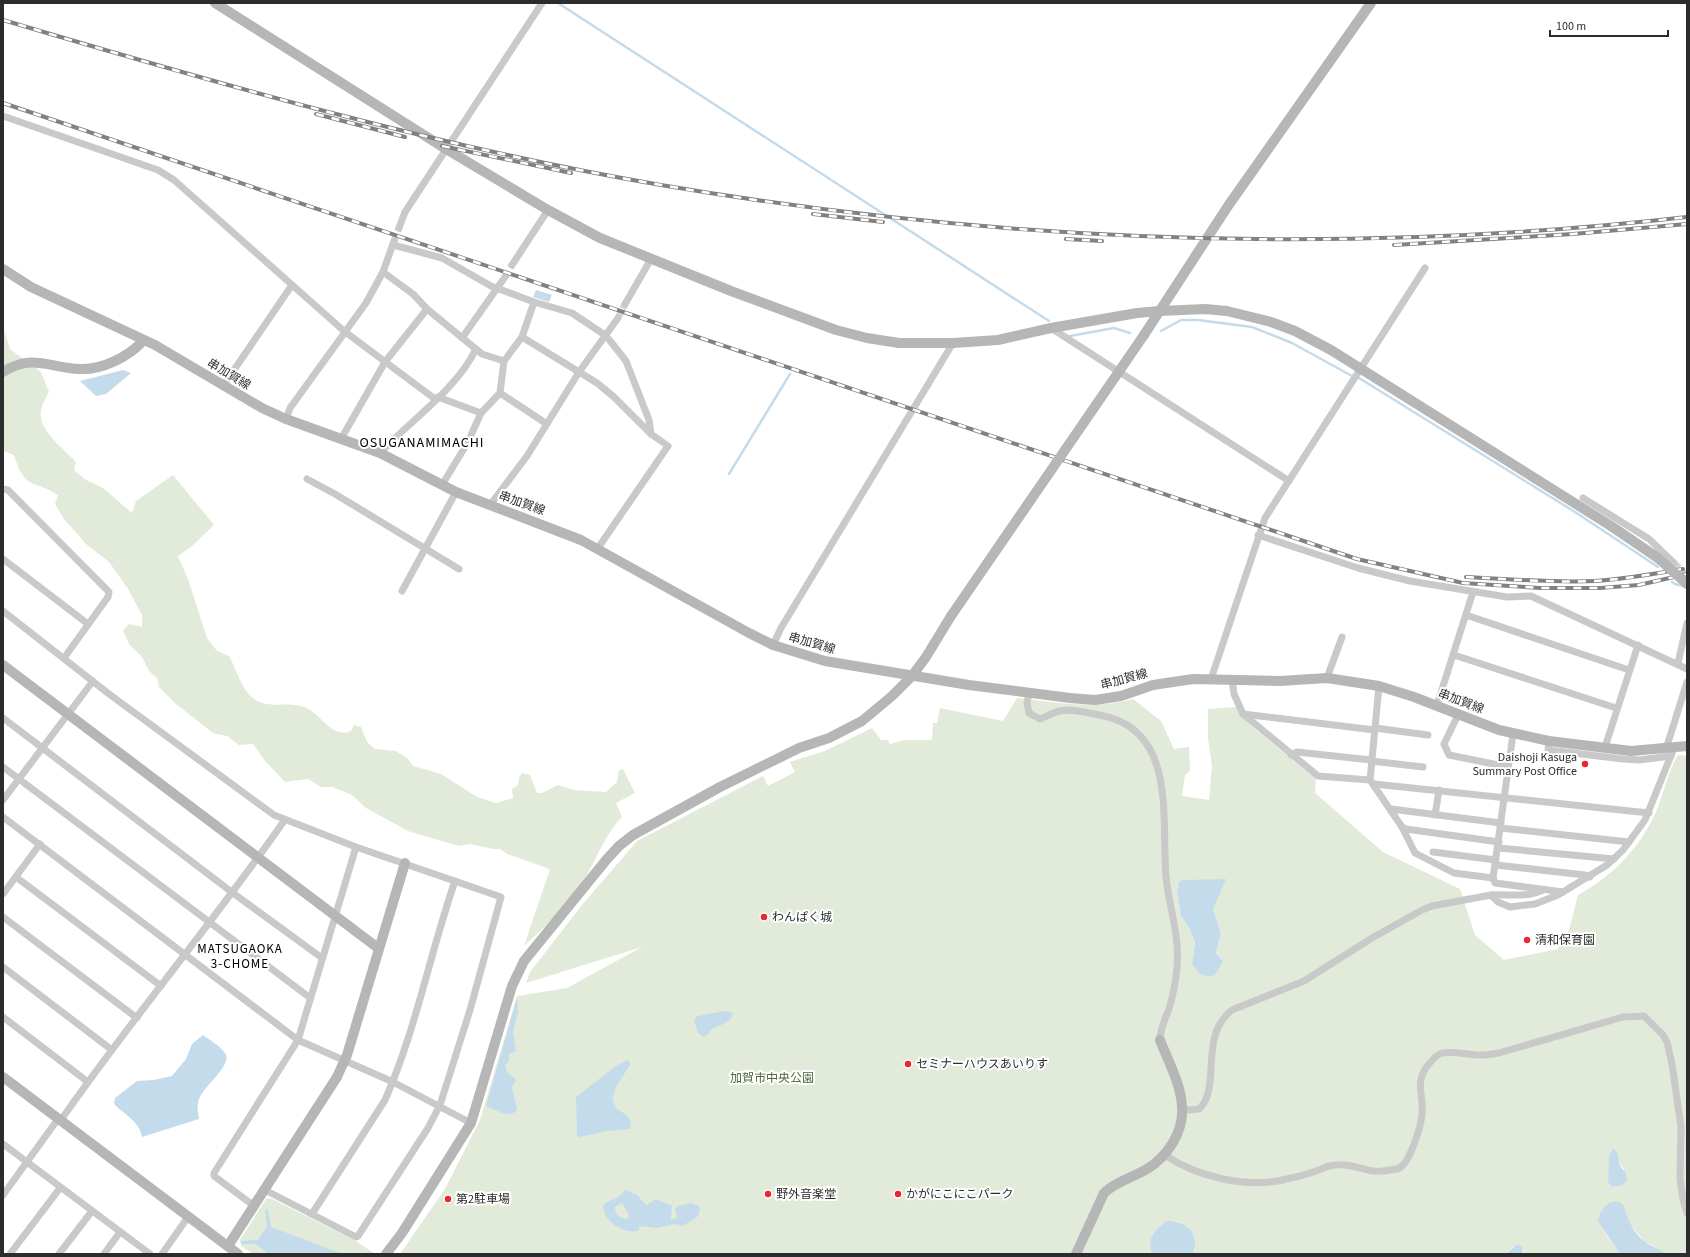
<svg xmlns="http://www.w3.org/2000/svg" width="1690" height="1257" font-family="'Source Sans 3','Noto Sans JP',sans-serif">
  <rect width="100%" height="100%" fill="#fff"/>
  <g fill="#e2ebd9" fill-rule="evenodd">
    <path d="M3 327 10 349 41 372 49 392C45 400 39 409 41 418 44 435 65 450 76 462L74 470 86 480 103 488 132 513 136 501 173 475 214 525 192 546 178 556 188 579 207 638 217 651 229 656C237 670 242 692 256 700 272 710 292 699 310 710 324 719 333 738 351 731L354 725 361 727 367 742 375 749 396 751 407 758 413 766 441 774 477 797 496 803 513 798 512 789 518 785 519 778 522 773 530 775 537 793H542L558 785 574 790 606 792 617 782 619 770 623 769 635 793 616 803 622 817C603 836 595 865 579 888 565 910 543 928 524 946L550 869 507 854 500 849H493L470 844 460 846 438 840 408 831 366 808 352 795 332 787H321L308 779 285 782 266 762 253 744 239 745 227 736 213 733 176 704 159 687 157 678 149 671 142 657 129 644 123 631 129 624 142 627V615L128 589 109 562 86 544 64 519 55 504 58 495C32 478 26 492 14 455L3 451Z"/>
    <path d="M1017 698C1055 702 1095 710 1133 699L1161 721 1174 749 1189 747 1190 771 1185 775 1182 796 1209 800 1212 767 1208 738V709L1237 707 1242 717 1251 726 1316 779 1315 793 1383 852 1460 889 1475 935 1504 960 1558 949 1569 930 1578 895C1611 877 1639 849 1655 814 1664 795 1667 772 1678 755L1687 756V1254H1666L1644 1241 1628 1222 1623 1204 1603 1208C1594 1225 1611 1239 1620 1254H1523L1524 1250 1514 1246 1506 1254H1193L1195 1250 1179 1222C1160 1219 1145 1235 1152 1254H400L445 1189 480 1120 517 996 567 988 642 947 526 983 530 972 582 905 637 841 763 776 768 786 795 772 790 762 825 751 872 728 881 740H888L890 744 904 740H932L933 723H937L940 708 1003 721ZM1177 887 1219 893 1213 909 1221 933 1216 953 1222 959C1219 966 1217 975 1209 977L1192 964 1195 943 1190 929 1181 916ZM1613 1150 1620 1164 1624 1169 1618 1186 1614 1187 1609 1185 1608 1181 1611 1151Z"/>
    <path d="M270 1198 356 1241 375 1254H253L241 1246 240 1240 266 1199Z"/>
  </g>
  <g fill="#c4dbec" fill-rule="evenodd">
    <path d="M536 290 552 295 549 302 533 297Z"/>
    <path d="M123 370 131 373 106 394 96 396 80 381Z"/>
    <path d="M1226 879 1213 909 1221 933 1216 953 1223 961 1215 975 1209 977 1199 973 1192 964 1195 943 1190 929 1181 916 1177 890 1179 882 1183 880Z"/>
    <path d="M517 998 518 1013 513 1032 516 1051 509 1054V1060L505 1066 507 1072 516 1080 512 1087 517 1110C508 1120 496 1109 486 1106Z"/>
    <path d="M725 1011 731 1012 733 1014C730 1024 718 1025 711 1030 708 1033 708 1035 703 1037L698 1033 694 1021 697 1016Z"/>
    <path d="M203 1035C210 1040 220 1046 225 1053 234 1066 200 1087 198 1103 197 1108 198 1114 199 1119L142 1137C140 1122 125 1115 115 1105L114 1102 115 1098 137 1081 154 1080 172 1076 186 1059 192 1044Z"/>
    <path d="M627 1060 630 1062V1065L617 1085 612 1099 616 1108 629 1117 631 1125 630 1129 607 1131 579 1137 577 1136 576 1097 616 1066Z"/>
    <path d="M1614 1149C1620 1154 1617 1159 1620 1165 1623 1171 1627 1172 1627 1180L1623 1185 1612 1187 1608 1183 1609 1155 1612 1150Z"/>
    <path d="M626 1190 637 1195 646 1205 656 1199 672 1206 671 1220 677 1218 675 1209 678 1206 691 1203 699 1206C703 1218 690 1221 682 1226L675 1224 656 1228 640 1226 638 1231C623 1234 605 1222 603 1207L605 1203 617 1198ZM622 1203 629 1214 628 1219C620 1219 615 1215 615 1207Z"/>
    <path d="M1616 1201 1623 1204C1629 1221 1633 1235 1650 1245 1655 1248 1662 1250 1666 1254H1620L1598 1221C1600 1211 1605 1202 1616 1201Z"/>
    <path d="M265 1209 268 1210 271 1227 343 1254H269L255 1244H242L241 1241 258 1240 267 1226Z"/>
    <path d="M1168 1221C1188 1221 1200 1235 1193 1254H1152C1146 1238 1155 1228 1168 1221Z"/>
    <path d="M1516 1245 1522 1246 1523 1254H1506Z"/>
  </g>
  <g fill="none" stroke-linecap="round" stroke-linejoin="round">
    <g stroke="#c4dbec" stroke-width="2.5">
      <path d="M558 3 1049 321"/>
      <path d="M1161 331 1181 320H1198L1252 327 1292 343 1352 376"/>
      <path d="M1070 336 1114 328 1130 333"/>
      <path d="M1359 378 1575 512 1658 567"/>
      <path d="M729 474 790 374"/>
      <path d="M1672 582 1675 584 1683 586"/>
    </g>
    <g stroke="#d5d5d5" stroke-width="7" stroke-dasharray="7 3.5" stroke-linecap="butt">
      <path d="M394 241 399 228"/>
      <path d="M505 277 512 265"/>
      <path d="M618 318 625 304"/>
      <path d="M1674 563 1687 576"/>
    </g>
    <g stroke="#c9c9c9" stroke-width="7">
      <path d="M3 116 158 170 174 180 344 331 435 399"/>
      <path d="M399 228 405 212 542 3"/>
      <path d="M393 245 442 258 491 286 534 302 522 337 504 361 500 393 547 424"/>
      <path d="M512 265 548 210"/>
      <path d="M383 272 413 294 427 309"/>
      <path d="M534 302 572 313 605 335 611 342 626 361 649 420 651 434 668 446 598 548"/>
      <path d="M625 304 651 259"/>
      <path d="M1051 328 1289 481"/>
      <path d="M522 337 597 383 614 397 651 434"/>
      <path d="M462 338 505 277"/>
      <path d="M223 386 292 285"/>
      <path d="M438 397 481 413"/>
      <path d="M286 419 290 408 366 303 383 272 394 241"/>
      <path d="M341 439 385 362 427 309 482 354 504 361"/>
      <path d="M380 453C411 420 456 390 476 349"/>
      <path d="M307 479 335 494 459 569"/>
      <path d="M442 485 468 442 481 413 500 393"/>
      <path d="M3 489 8 490 109 592 108 597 64 658"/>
      <path d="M1583 498 1649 539 1674 563"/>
      <path d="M490 505 527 456 579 372 618 318"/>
      <path d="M1258 535 1358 568 1410 581 1507 597 1531 596 1687 669"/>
      <path d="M3 559 88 624"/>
      <path d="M402 591 456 492"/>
      <path d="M3 611 109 694 274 815 356 847 501 897 470 1010 440 1105 428 1128 358 1236 356 1237 265 1190"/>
      <path d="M1466 615 1629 670"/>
      <path d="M773 645 781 628 953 343"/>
      <path d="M1454 655 1616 708"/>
      <path d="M1678 663 1687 623"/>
      <path d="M1327 678 1342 637"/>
      <path d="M1211 679 1265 518 1425 268"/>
      <path d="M1232 679 1234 694 1243 714 1318 776 1370 780 1402 827 1406 829 1499 842"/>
      <path d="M1029 693 1027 703 1029 713 1040 719C1047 717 1053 712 1060 711 1072 708 1087 713 1099 715 1178 728 1161 819 1166 877 1169 907 1180 936 1177 967 1176 981 1173 995 1169 1009 1165 1019 1160 1029 1160 1040"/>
      <path d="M1437 705 1473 592"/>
      <path d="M1459 713 1444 744 1449 755 1508 767"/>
      <path d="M1243 714 1375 730"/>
      <path d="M3 718 233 893 322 958"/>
      <path d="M1375 728 1428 735"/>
      <path d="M1513 734 1493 878 1495 883 1563 892"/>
      <path d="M1549 741 1548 750 1623 759 1639 760 1671 756"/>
      <path d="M1605 747 1638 645"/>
      <path d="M1666 749 1687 682"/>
      <path d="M1291 755 1297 752 1371 760"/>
      <path d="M1371 761 1423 767"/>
      <path d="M3 767 309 997"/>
      <path d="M1370 780 1379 686"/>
      <path d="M1374 784 1649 813"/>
      <path d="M3 800 93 681"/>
      <path d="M1391 809 1501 823"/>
      <path d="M1435 815 1439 790"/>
      <path d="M3 817 298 1040 393 1082 471 1123"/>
      <path d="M1402 827 1415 853 1454 873 1493 878"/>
      <path d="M1501 828 1629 842"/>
      <path d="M1499 848 1614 859"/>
      <path d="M1433 852 1496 860"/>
      <path d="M1496 865 1585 875 1590 877"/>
      <path d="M16 877 161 986"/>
      <path d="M3 894 40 844"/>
      <path d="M1491 895C1508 894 1528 898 1543 890"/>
      <path d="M3 917 137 1018"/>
      <path d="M3 967 112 1050"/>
      <path d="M3 1017 88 1082"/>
      <path d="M1182 1108 1189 1110 1199 1109C1222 1088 1198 1036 1232 1010L1304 981 1372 938 1422 910 1432 906 1491 895 1498 902 1510 907 1535 904 1558 895 1607 865 1623 850 1645 820 1674 748"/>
      <path d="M61 1120C132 1018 213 923 284 821"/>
      <path d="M3 1144 150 1254"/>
      <path d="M1165 1155C1197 1177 1248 1189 1287 1179 1296 1177 1305 1175 1313 1172 1321 1170 1327 1165 1336 1165 1356 1163 1367 1175 1390 1170 1393 1170 1398 1169 1401 1167 1411 1159 1421 1126 1422 1114 1424 1094 1414 1083 1428 1065 1432 1060 1436 1055 1442 1053 1454 1051 1469 1055 1481 1055 1487 1055 1493 1054 1499 1053L1623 1017 1644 1016 1663 1035 1667 1042 1672 1064 1681 1127 1680 1179 1683 1200 1687 1213"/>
      <path d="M3 1195 58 1119"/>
      <path d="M254 1206 214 1176V1173L298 1040 356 847"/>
      <path d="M312 1214 385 1100C416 1030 430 953 455 881"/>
      <path d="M10 1254 60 1188"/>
      <path d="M59 1254 92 1211"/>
      <path d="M104 1254 120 1232"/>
      <path d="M162 1254 188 1217"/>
    </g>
    <g stroke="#b6b6b6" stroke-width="10">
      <path d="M215 3 446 149 548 210 600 238 731 291 836 330 867 338 899 343H953L998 340 1051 328 1137 313 1160 311 1205 309 1227 311 1271 322 1295 331 1331 350 1611 526 1658 558"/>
      <path d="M3 269 31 287 155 345 262 408 286 419 380 453 456 492 581 540 749 633 773 645 825 661 969 685 1070 698 1095 700 1121 696 1153 685 1193 679 1280 681 1327 678 1379 686 1414 697 1499 730 1549 741 1631 751 1687 746"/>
      <path d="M1144 335 1228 206 1371 3"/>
      <path d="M3 372C33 353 49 368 80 369 102 370 128 357 143 341"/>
      <path d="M3 665 378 948"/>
      <path d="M3 1077 238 1254"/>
      <path d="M228 1246 337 1077 347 1055 405 863"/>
      <path d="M386 1254 402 1233 471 1123 512 986 524 961 607 859 619 846 633 835 720 787 799 748 829 738 862 721 892 696 912 676 926 657 951 616"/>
      <path d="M1076 1254 1104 1193C1115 1182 1134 1177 1147 1169 1167 1157 1184 1132 1182 1107 1181 1084 1168 1061 1160 1040"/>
    </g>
    <defs>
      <g id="rail">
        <path d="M3 20C219 84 438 147 661 185 1002 243 1343 256 1687 217"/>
        <path d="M3 103 1357 559 1463 583 1540 588H1600L1639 585 1687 574"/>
        <path d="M316 114 405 137"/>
        <path d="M442 146 571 173"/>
        <path d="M813 214 883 222"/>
        <path d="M1066 239 1102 241"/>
        <path d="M1394 245 1573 234 1687 224"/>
        <path d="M1466 577C1509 579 1552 583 1595 581 1625 579 1654 574 1683 569"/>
      </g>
    </defs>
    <use href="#rail" stroke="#818181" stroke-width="4"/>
    <use href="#rail" stroke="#fff" stroke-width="2.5" stroke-dasharray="8" stroke-linecap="butt"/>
    <g stroke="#b6b6b6" stroke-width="10">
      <path d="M1658 558 1687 584"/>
      <path d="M951 616 1144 335"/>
    </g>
  </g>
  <g fill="#ea2731" stroke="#fff" stroke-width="1.5">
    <circle cx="1585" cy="764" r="4"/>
    <circle cx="764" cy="917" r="4"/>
    <circle cx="1527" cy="940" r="4"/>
    <circle cx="908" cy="1064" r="4"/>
    <circle cx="768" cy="1194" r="4"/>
    <circle cx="898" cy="1194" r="4"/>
    <circle cx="448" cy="1199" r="4"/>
  </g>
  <g text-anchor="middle" stroke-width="4" stroke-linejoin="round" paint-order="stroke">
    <g font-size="12" fill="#2c2c2c" stroke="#fff">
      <text transform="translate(229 374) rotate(31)" y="4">串加賀線</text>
      <text transform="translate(522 503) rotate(20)" y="4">串加賀線</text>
      <text transform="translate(812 643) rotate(16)" y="4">串加賀線</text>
      <text transform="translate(1124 679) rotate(-15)" y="4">串加賀線</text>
      <text transform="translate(1461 701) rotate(21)" y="4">串加賀線</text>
    </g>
    <g font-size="12" fill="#2c2c2c" stroke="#fff" text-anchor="start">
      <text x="1577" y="761" text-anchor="end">Daishoji Kasuga<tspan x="1577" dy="14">Summary Post Office</tspan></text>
      <text x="772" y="921">わんぱく城</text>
      <text x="1535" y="944">清和保育園</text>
      <text x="916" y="1068">セミナーハウスあいりす</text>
      <text x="776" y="1198">野外音楽堂</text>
      <text x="906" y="1198">かがにこにこパーク</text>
      <text x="456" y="1203">第2駐車場</text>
    </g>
    <g font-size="12" fill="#4e6939" stroke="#fff">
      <text x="772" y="1082">加賀市中央公園</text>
    </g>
    <g font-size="13" letter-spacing="1" fill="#000" stroke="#fff">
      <text x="240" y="953">MATSUGAOKA<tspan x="240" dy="15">3-CHOME</tspan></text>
    </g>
    <g font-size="14" letter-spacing="1" fill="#000" stroke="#fff">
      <text x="422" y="447">OSUGANAMIMACHI</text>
    </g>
  </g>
  <rect width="1690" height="1257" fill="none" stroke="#2c2c2c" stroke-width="8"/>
  <path d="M1550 30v6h118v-6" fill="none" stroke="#2c2c2c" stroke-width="2"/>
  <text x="1556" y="30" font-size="12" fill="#2c2c2c" stroke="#ffffff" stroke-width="3" paint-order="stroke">100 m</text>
</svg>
